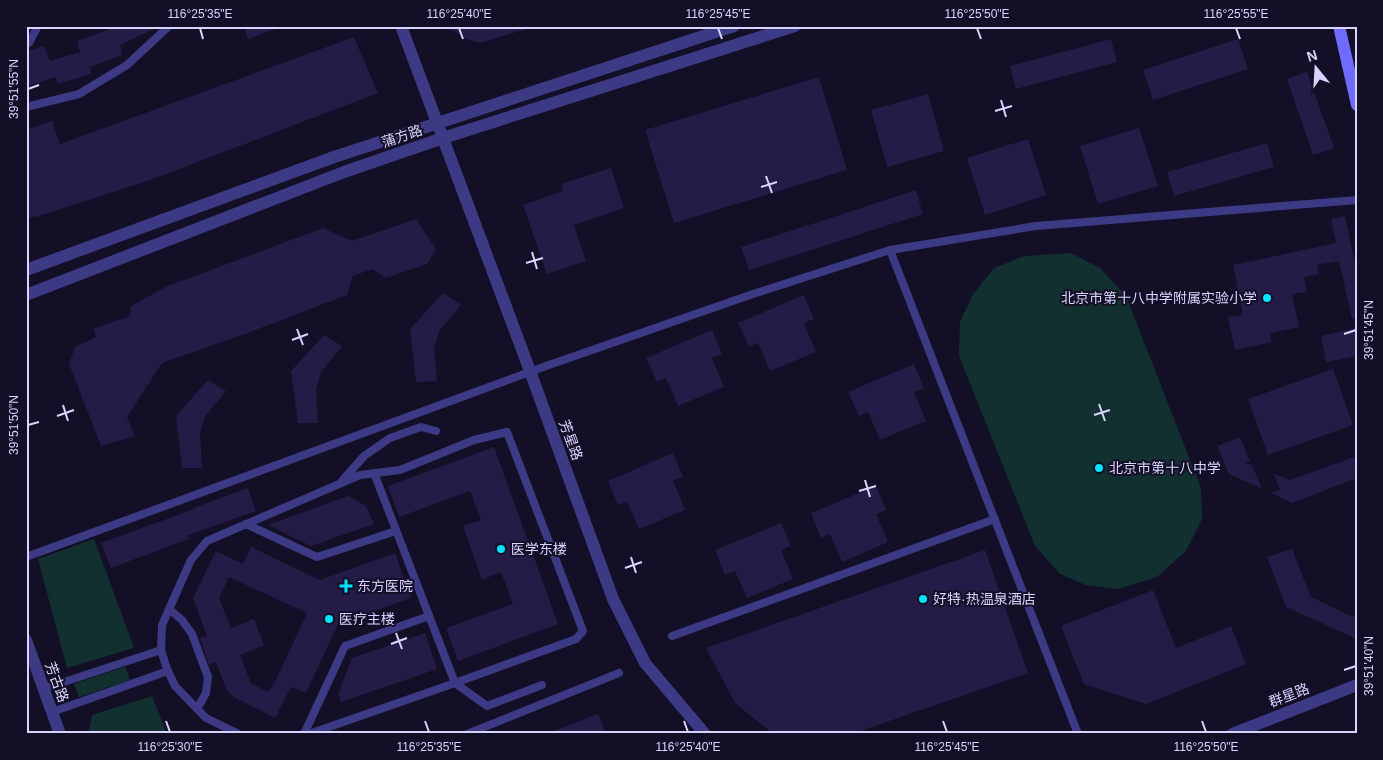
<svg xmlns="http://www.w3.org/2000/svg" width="1383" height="760" font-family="Arial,'Noto Sans SC',sans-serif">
  <rect width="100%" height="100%" fill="#130f26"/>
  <g fill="#12302f">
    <path d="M1071 253 1100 268 1126 296 1201 488 1202 519 1186 551 1157 577 1118 589 1086 585 1060 574 1035 546 959 356 960 322 973 294 994 268 1024 256Z"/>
    <path d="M94 539 134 648 67 668 38 559Z"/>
    <path d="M125 667 130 680 79 697 74 684Z"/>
    <path d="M152 696 167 734H90L89 731 92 715Z"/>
  </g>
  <g fill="#241b47" fill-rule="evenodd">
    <path d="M107 26H160L120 45 122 55 90 67 91 74 58 84 55 77 26 87V52L44 46 50 61 80 52 77 41 108 30Z"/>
    <path d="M243 26H279V28L248 39Z"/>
    <path d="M446 26H526V29L480 43 466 39Z"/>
    <path d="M354 37 378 93 153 179 39 216 26 218V130L52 121 60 144Z"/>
    <path d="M1111 39 1117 62 1016 89 1010 66Z"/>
    <path d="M1238 39 1248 69 1153 100 1143 70Z"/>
    <path d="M1307 72 1334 148 1313 155 1287 79Z"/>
    <path d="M819 77 847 170 674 223 645 130Z"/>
    <path d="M928 94 944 151 887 167 871 110Z"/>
    <path d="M1139 128 1158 186 1098 204 1080 146Z"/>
    <path d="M1028 139 1046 195 985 215 967 158Z"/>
    <path d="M1267 143 1274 167 1174 196 1167 172Z"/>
    <path d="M611 168 624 208 574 225 586 261 547 274 523 205 563 191 561 184Z"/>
    <path d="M916 190 923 214 749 270 741 247Z"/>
    <path d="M1345 216 1357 273V319H1352L1339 261 1317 265 1319 274 1304 277 1307 292 1292 294 1299 327 1270 333 1272 342 1235 350 1228 317 1243 315 1233 265 1336 243 1331 219Z"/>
    <path d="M416 219 436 249 427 264 386 278 372 269 353 276 347 295 253 331 162 363 127 417 135 436 101 446 69 364 75 347 96 337 93 329 130 316 131 306 168 286 323 228 352 241Z"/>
    <path d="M443 293 461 305 440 330 434 347 437 381 416 382 410 329Z"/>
    <path d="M804 295 814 319 804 323 816 352 770 371 758 343 749 347 738 323Z"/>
    <path d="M1357 328V356L1326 362 1321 336Z"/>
    <path d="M712 330 722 354 712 358 724 387 678 406 666 378 657 382 646 358Z"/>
    <path d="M324 335 342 346 321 372 316 389 318 423H298L291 371Z"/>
    <path d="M914 364 924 388 914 392 926 421 880 440 868 412 859 416 848 392Z"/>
    <path d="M1333 369 1353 425 1268 455 1248 399Z"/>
    <path d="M208 380 226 391 205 416 200 434 202 468H182L176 416Z"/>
    <path d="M1240 437 1250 461 1245 463 1252 465 1262 489 1229 474 1217 446Z"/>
    <path d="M494 447 558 624 458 661 446 628 513 604 501 572 482 580 463 526 481 520 470 491 399 517 388 486Z"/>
    <path d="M673 453 683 477 673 481 685 510 639 529 627 501 618 505 608 481Z"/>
    <path d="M1357 456V478L1292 503 1271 493 1280 490 1274 474 1290 480Z"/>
    <path d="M876 486 886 510 876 514 888 542 842 562 830 534 821 538 811 513Z"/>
    <path d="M248 488 256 511 186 536 191 538 111 568 101 543 194 509 193 508Z"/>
    <path d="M348 496 366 506 374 524 311 546 268 525Z"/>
    <path d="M781 523 791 546 781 550 793 579 747 598 735 571 725 575 715 550Z"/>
    <path d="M251 547 320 580 395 553 411 598 338 624 306 693 291 687 275 718 234 697 226 689 216 662 209 665 200 638 207 636 193 598 216 551 243 564ZM229 577 307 613 276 680 268 692 251 683 240 655 264 645 254 619 231 628 219 598Z"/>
    <path d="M1292 549 1311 597 1351 616 1357 614V639L1286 607 1267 557Z"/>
    <path d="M985 550 1028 673 852 734H773L735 703 706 648Z"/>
    <path d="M1153 590 1176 648 1231 626 1246 664 1146 704 1084 684 1061 626Z"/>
    <path d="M425 633 437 669 341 702 338 694 352 658Z"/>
    <path d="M598 714 606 734H550L549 733Z"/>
  </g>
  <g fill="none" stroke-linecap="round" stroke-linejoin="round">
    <g stroke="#3d3a85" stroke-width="8">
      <path d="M26 44 29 43 38 26"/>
      <path d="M26 107 79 94 127 65 169 26"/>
      <path d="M890 250 1078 734"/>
      <path d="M374 473 455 683 487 706 542 685"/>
      <path d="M342 481 364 456 390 438 421 427 436 431"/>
      <path d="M246 524 317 557 396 531"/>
      <path d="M26 557 546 366 753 294 890 250 1036 226 1357 200"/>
      <path d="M169 609 182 620 192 634 208 677 206 693 197 709"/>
      <path d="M672 636 995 519"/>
      <path d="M43 689 161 650"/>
      <path d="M52 712 168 671"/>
      <path d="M239 734 206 718 175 686 167 669 161 650 162 625 191 560 207 541 360 475 400 470 474 440 507 432 583 631 576 639 455 683 309 734"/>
      <path d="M304 734 345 646 429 616"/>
      <path d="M467 734 619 673"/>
    </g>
    <path stroke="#3d3a85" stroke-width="12" d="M401 26 530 371 613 599 645 663 705 734"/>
    <g stroke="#3d3a85" stroke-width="12">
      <path d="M26 270 334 157 734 26"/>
      <path d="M26 295 344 172 443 138 795 26"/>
      <path d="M26 640 60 734"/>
      <path d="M1232 734 1357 685"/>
    </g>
    <path stroke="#6f6bff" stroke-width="12" d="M1339 26 1357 105"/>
  </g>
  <path fill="none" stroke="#d9d4ff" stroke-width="2" d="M200 28 203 39M459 28 463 39M718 28 722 39M977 28 981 39M1236 28 1240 39M28 89 39 85M1001 100 1006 117M995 111 1012 106M766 176 772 193M761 187 777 182M532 252 537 269M526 263 543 258M297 329 303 345M1344 334 1356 330M292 340 308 334M1099 404 1105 421M63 405 68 421M1094 415 1110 410M57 416 74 410M28 425 39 422M865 480 870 497M859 491 876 486M631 557 636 573M625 568 642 562M396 633 402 649M391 644 407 638M1344 670 1356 666M166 721 170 732M425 721 429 732M684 721 688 732M943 721 947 732M1202 721 1206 732"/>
  <g fill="#00e5ff" stroke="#130f26" stroke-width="2">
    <circle cx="1267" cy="298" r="5"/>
    <circle cx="1099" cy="468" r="5"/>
    <circle cx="501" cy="549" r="5"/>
    <path d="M343.5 578.5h5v5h5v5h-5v5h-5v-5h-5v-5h5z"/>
    <circle cx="923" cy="599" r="5"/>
    <circle cx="329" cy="619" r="5"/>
  </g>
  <g text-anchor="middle" stroke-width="4" stroke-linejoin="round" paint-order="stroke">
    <g font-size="14" fill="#d9d4ff" stroke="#130f26">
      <text transform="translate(402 136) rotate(-19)" y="5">蒲方路</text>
      <text transform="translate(571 440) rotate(70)" y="5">芳星路</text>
      <text transform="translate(57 682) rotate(70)" y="5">芳古路</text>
      <text transform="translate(1289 695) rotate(-21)" y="5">群星路</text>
    </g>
    <g font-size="14" fill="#d9d4ff" stroke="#130f26" text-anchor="start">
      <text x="1257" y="303" text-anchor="end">北京市第十八中学附属实验小学</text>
      <text x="1109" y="473">北京市第十八中学</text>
      <text x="511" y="554">医学东楼</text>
      <text x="357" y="591">东方医院</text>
      <text x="933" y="604">好特·热温泉酒店</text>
      <text x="339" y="624">医疗主楼</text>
    </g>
  </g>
  <rect width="1383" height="760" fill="none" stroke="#130f26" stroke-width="55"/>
  <g transform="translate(1316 68) rotate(342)" stroke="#130f26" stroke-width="4" paint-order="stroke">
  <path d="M0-4L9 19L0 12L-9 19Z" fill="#d9d4ff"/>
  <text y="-8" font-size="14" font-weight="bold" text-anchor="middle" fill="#d9d4ff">N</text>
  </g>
  <rect x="28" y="28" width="1328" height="704" fill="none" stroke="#d9d4ff" stroke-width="2"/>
  <g font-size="12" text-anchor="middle" fill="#d9d4ff">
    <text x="200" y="18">116°25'35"E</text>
    <text x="459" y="18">116°25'40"E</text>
    <text x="718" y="18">116°25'45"E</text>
    <text x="977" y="18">116°25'50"E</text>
    <text x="1236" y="18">116°25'55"E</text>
    <text transform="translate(14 89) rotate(-90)" y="4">39°51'55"N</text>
    <text transform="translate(1369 330) rotate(-90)" y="4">39°51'45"N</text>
    <text transform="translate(14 425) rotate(-90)" y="4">39°51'50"N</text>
    <text transform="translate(1369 666) rotate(-90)" y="4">39°51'40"N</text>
    <text x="170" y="751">116°25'30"E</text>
    <text x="429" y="751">116°25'35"E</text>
    <text x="688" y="751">116°25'40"E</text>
    <text x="947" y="751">116°25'45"E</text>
    <text x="1206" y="751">116°25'50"E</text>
  </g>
</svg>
